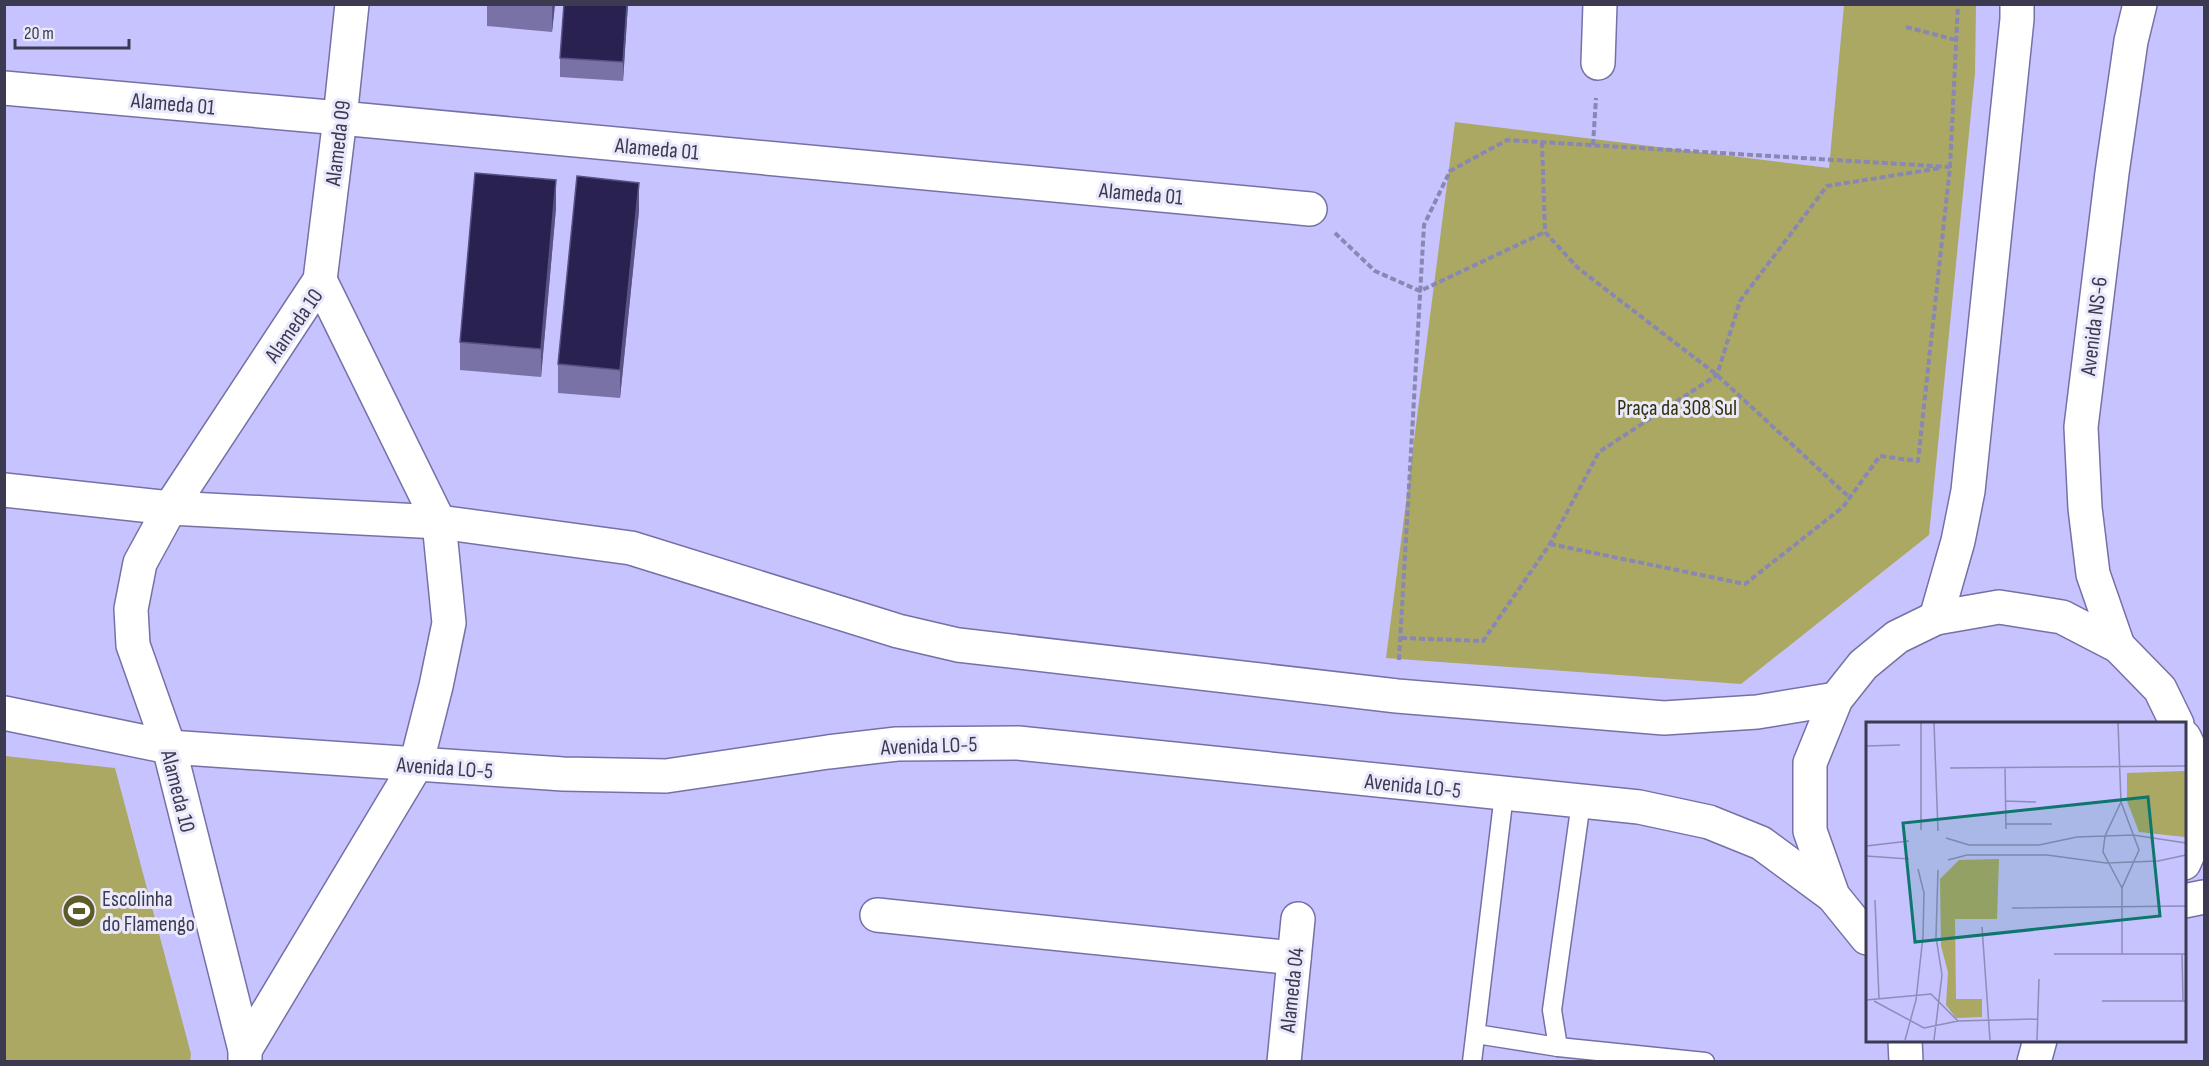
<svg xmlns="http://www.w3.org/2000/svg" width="2209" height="1066" font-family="'Sofia Sans Condensed',sans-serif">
  <rect width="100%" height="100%" fill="#c6c3fe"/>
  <g fill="#aba863">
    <path d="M1844 5H1976L1975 73 1929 535 1741 684 1386 658 1455 122 1829 168Z"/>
    <path d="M5 756 115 768 191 1054 190 1061H5Z"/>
  </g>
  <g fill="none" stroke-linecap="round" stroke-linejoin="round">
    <defs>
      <g id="lane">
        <path d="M1581 802 1552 1010 1558 1047 1705 1062"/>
        <path d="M1476 1034 1558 1047"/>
        <path d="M1472 1062 1504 794"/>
      </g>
      <g id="street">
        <path d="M1598 63 1600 4"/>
        <path d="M4 88 340 118 1310 209"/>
        <path d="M877 915 1294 958"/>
        <path d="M245 1050 416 765 436 686 449 623 439 522 320 280"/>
        <path d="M245 1062V1050L169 747 133 645 131 609 140 563 170 508 320 280 340 118 352 4"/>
        <path d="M1284 1062 1298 919"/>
      </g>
      <g id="secondary">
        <path d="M4 490 170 508 439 522 631 548 898 631 958 645 1397 696 1664 718 1757 712 1836 699"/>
        <path d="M1936 618 1958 541 1968 491 2017 19V4"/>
        <path d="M2118 646 2093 574 2085 508 2081 427 2112 173 2131 41 2140 4"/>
        <path d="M4 713 169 747 563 774 666 776 828 752 897 744 1018 743 1639 807 1709 822 1761 843 1833 896"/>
        <path d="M2184 737 2187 743 2195 799 2188 854 2184 863"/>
        <path d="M2184 901 2204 897"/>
        <path d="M1867 938 1833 896 1810 831V763L1836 699 1863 665 1897 637 1936 618 1999 607 2062 617 2118 646 2160 689 2177 724"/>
        <path d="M1905 1040 1906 1062"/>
        <path d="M2034 1062 2040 1040"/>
      </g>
    </defs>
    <use href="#lane" stroke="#7571a6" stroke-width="21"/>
    <use href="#street" stroke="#7571a6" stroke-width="36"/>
    <use href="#secondary" stroke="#7571a6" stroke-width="36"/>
    <g stroke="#8987b3" stroke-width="4" stroke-dasharray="6 3" stroke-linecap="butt">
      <path d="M1906 27 1956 40"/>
      <path d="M1542 142 1545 232 1578 268 1717 375 1850 498"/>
      <path d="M1593 145 1596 98"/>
      <path d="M1335 233 1375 271 1420 291 1545 232"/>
      <path d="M1550 544 1745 584 1843 507 1880 456 1918 461 1950 167 1958 4"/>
      <path d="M1401 638 1483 641 1550 544 1599 452 1717 375 1740 301 1827 186 1941 168"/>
      <path d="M1399 660 1424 225 1450 171 1507 140 1950 167"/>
    </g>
    <use href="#lane" stroke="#fff" stroke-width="18"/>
    <use href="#street" stroke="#fff" stroke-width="33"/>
    <use href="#secondary" stroke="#fff" stroke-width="33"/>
  </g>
  <g fill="#7872a7">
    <path d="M487 4H555L552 32 487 26Z"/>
    <path d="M564 4H628L623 81 560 77V58Z"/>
    <path d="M556 208 541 377 460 370V342Z"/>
    <path d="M639 211 620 398 558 393V364Z"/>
  </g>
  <g fill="#585284">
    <path d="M552 4H555L552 32Z"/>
    <path d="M627 4H628L623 81V62Z"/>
    <path d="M556 180V208L541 377V349Z"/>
    <path d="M639 183V211L620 398V370Z"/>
  </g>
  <g fill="#292250" stroke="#585284" stroke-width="1.5">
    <path d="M564 4H627L623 62 560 58Z"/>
    <path d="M475 173 556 180 541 349 460 342Z"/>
    <path d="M577 176 639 183 620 370 558 364Z"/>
  </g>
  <defs>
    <symbol id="stadium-disc" viewBox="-11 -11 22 22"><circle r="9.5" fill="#5d5b27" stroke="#eae9fb"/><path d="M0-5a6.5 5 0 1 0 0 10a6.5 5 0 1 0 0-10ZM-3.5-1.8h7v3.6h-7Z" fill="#fff"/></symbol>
  </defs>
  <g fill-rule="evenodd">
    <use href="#stadium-disc" x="60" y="892" width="38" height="38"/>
  </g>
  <g text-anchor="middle" stroke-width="6" stroke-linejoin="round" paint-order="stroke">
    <g font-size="22" fill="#3b3a51" stroke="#eae9fb">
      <text transform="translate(173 103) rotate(5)" y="8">Alameda 01</text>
      <text transform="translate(337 143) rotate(-83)" y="8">Alameda 09</text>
      <text transform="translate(657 148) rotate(5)" y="8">Alameda 01</text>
      <text transform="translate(1141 193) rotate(5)" y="8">Alameda 01</text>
      <text transform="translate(293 325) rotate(-55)" y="8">Alameda 10</text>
      <text transform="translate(2093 326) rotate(-83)" y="8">Avenida NS-6</text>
      <text transform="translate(929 745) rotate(-2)" y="8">Avenida LO-5</text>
      <text transform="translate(445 767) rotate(4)" y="8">Avenida LO-5</text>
      <text transform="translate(1413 785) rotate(6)" y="8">Avenida LO-5</text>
      <text transform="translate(179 791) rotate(76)" y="8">Alameda 10</text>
      <text transform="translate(1291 990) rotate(-84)" y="8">Alameda 04</text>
    </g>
    <g font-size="22" fill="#33310a" stroke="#eae9fb">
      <text x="1677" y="415">Praça da 308 Sul</text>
    </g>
    <g font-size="22" fill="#3b3a51" stroke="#eae9fb" text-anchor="start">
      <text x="102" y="906">Escolinha<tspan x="102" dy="25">do Flamengo</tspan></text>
    </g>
  </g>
  <g transform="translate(1866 722)">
    <rect width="320" height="320" fill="#c6c3fe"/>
    <path d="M319 49V115L273 110 261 79V51ZM133 137 131 197H89L90 277H116V295L90 296 80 283 82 250 75 224 74 157 93 138Z" fill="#aba863"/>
    <path fill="none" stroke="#8e8cb9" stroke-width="1.5" d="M68 1 72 109M252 1 255 80 273 128 256 166V232M0 24 34 23M84 46 320 44M139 46 140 107M139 79 170 80M255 80 239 114 237 130 256 166M140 102H186M55 108V1M80 116 103 123H173L211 115 267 113 320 121M0 124 43 119M0 134 43 137M82 138 101 133H181L240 141 292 139 320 133M9 178 13 277M146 186 320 184M116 205 124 318M188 232H320M316 232 317 279M0 278 65 272 92 299M8 279 58 306 92 299 172 297M236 279H320M39 318 50 278 57 214 58 171 52 147M68 318 76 253 70 215 72 148M171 318 173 257"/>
    <path fill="#0f766e" fill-opacity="0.15" stroke="#0f766e" stroke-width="3" d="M282 75 294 194 49 220 37 101Z"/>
    <rect width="320" height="320" fill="none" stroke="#3b3a51" stroke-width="3"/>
  </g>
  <rect width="2209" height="1066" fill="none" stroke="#3b3a51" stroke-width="12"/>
  <path d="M15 39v9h114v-9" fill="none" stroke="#3b3a51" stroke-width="3"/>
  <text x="24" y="39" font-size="18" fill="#3b3a51" stroke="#eae9fb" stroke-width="4.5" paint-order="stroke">20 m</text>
</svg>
